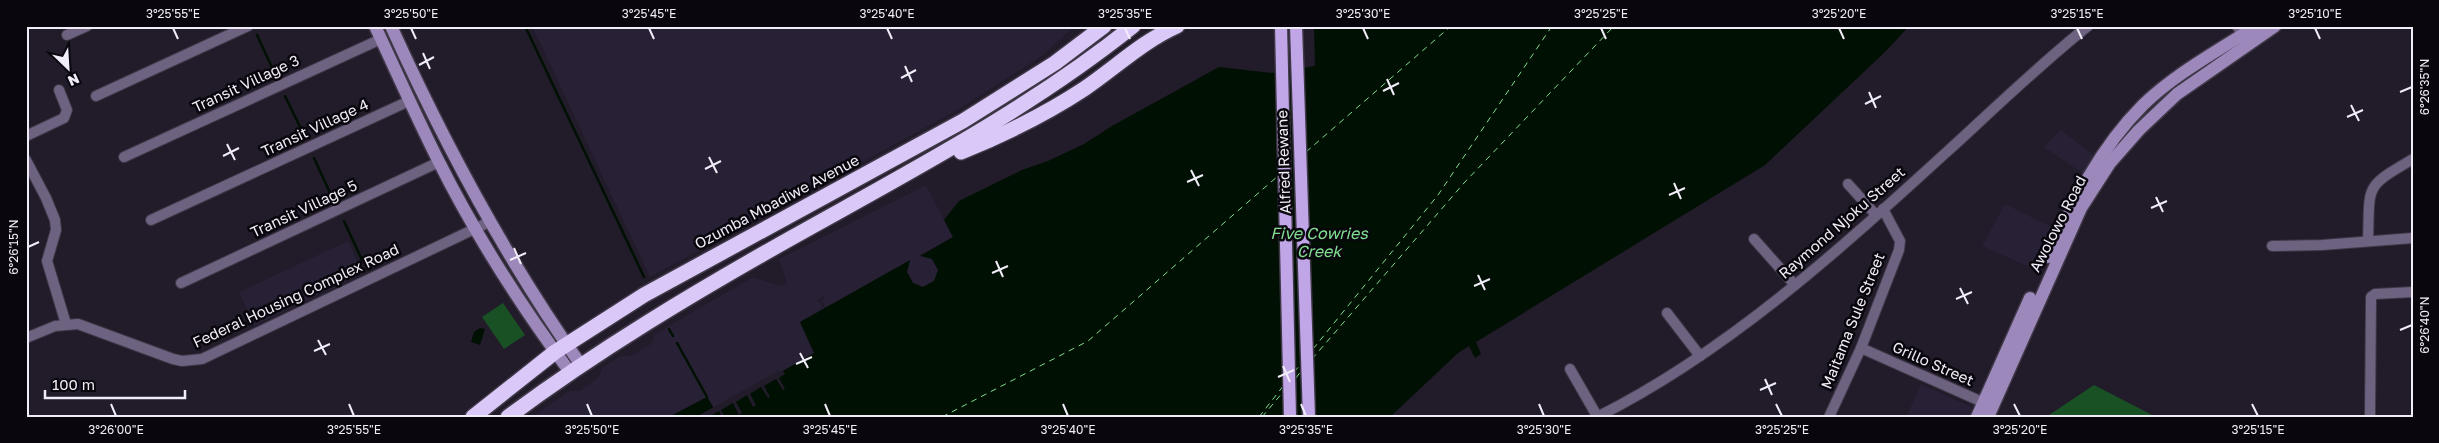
<svg xmlns="http://www.w3.org/2000/svg" width="2439" height="443" font-family="'Golos Text',sans-serif">
  <rect width="100%" height="100%" fill="#211b2a"/>
  <g fill="#282035">
    <path d="M532 26H1075L1043 55 956 111 650 277Z"/>
    <path d="M2061 130 2099 159 2088 177 2044 147Z"/>
    <path d="M926 185 953 237 920 255 932 259 938 270 934 281 923 287 913 283 907 272 910 261 826 308 822 300 825 298 824 296 816 300 817 302 819 301 824 309 800 322 815 353 715 410 707 397 669 417H532L569 391H580L589 384 599 377 602 368 621 356H631L648 346 652 343 655 334 753 277 781 286 787 283 779 259Z"/>
    <path d="M2005 204 2057 230 2040 272 1982 246Z"/>
    <path d="M348 241 363 274 254 326 239 292Z"/>
    <path d="M1921 384 1971 407 1974 417H1906Z"/>
  </g>
  <g fill="#195125">
    <path d="M503 303 525 335 504 349 482 317Z"/>
    <path d="M2094 385 2156 417H2046Z"/>
  </g>
  <g fill="#001002">
    <path d="M1314 26H1909L1885 52 1765 165 1476 342 1481 354 1475 358 1469 346 1458 353 1390 417H669L707 397 715 410 814 353 800 322 910 260 907 272 913 283 923 287 934 281 938 270 932 259 920 256 953 237 944 220 959 201 1022 170 1048 161 1084 144 1112 126 1219 67 1272 73 1315 66Z"/>
    <path d="M480 328 485 329 480 345 471 342 474 332Z"/>
  </g>
  <path fill="#211b2a" d="M778 371 779 373 783 371 785 374 779 378 785 389 783 390 776 379 764 386 770 397 768 398 761 387 750 394 756 405 753 407 747 395 736 402 742 413 739 415 733 403 721 410 725 417H722L719 411 709 417H696Z"/>
  <g fill="none" stroke-linecap="round" stroke-linejoin="round">
    <g stroke="#001002" stroke-width="2.5">
      <path d="M525 26 644 277"/>
      <path d="M257 35 275 74"/>
      <path d="M285 96 305 137"/>
      <path d="M314 158 332 197"/>
      <path d="M344 221 362 260"/>
      <path d="M669 329 673 336"/>
      <path d="M677 343 707 397"/>
    </g>
    <g stroke="#81de8f" stroke-width="1" stroke-dasharray="6 5" stroke-linecap="butt">
      <path d="M1306 152 1451 26"/>
      <path d="M1313 349 1438 195 1552 26"/>
      <path d="M1312 359 1464 183 1614 26"/>
      <path d="M1294 372 1301 364"/>
      <path d="M1296 378 1301 371"/>
      <path d="M942 417 1088 341 1278 176"/>
      <path d="M1259 417 1284 385"/>
      <path d="M1262 417 1283 392"/>
    </g>
    <defs>
      <g id="street">
        <path d="M2237 26 2247 40"/>
        <path d="M67 35 87 26"/>
        <path d="M96 96 248 26"/>
        <path d="M26 136 64 118 67 110 59 90"/>
        <path d="M124 157 381 39"/>
        <path d="M26 160 46 198 55 220 56 230 47 261 66 324"/>
        <path d="M1848 184 1876 215"/>
        <path d="M151 220 409 101"/>
        <path d="M1754 239 1794 284"/>
        <path d="M2368 241C2370 185 2363 188 2413 159"/>
        <path d="M2272 246 2322 245 2413 238"/>
        <path d="M181 283 439 162"/>
        <path d="M1667 313 1700 356"/>
        <path d="M26 338 55 326 78 324 173 359 182 361 202 359 489 222"/>
        <path d="M1861 348 1989 405"/>
        <path d="M1570 369 1597 416"/>
        <path d="M1597 417C1733 349 1849 241 1961 139 2002 101 2044 61 2088 26"/>
        <path d="M1829 417 1861 348 1899 250 1900 241 1883 209"/>
        <path d="M2370 417 2371 297 2375 294 2413 292"/>
      </g>
      <g id="secondary">
        <path d="M375 26C396 71 416 116 438 160 475 234 521 306 570 372"/>
        <path d="M391 26C445 145 506 259 581 365"/>
        <path d="M2049 257C2073 202 2100 148 2143 105 2176 73 2218 51 2256 26"/>
        <path d="M1977 417 2030 298"/>
        <path d="M1988 417 2081 208 2110 163 2139 130 2177 94 2275 26"/>
      </g>
      <g id="primary">
        <path d="M1281 26 1290 417"/>
        <path d="M1296 26 1309 417"/>
      </g>
      <g id="highway">
        <path d="M961 152C1003 135 1046 114 1084 89 1115 68 1143 41 1177 26"/>
        <path d="M473 417 555 352 644 295 963 121 1055 63 1104 26"/>
        <path d="M508 417C598 350 695 292 793 237 909 172 1028 110 1133 26"/>
      </g>
    </defs>
    <use href="#street" stroke="#3e3847" stroke-width="12"/>
    <use href="#secondary" stroke="#3e3847" stroke-width="15"/>
    <use href="#primary" stroke="#3e3847" stroke-width="15"/>
    <use href="#highway" stroke="#3e3847" stroke-width="18"/>
    <use href="#street" stroke="#6e6281" stroke-width="10"/>
    <use href="#secondary" stroke="#9c88ba" stroke-width="12"/>
    <use href="#primary" stroke="#c0a6e7" stroke-width="12"/>
    <use href="#highway" stroke="#dac9f8" stroke-width="15"/>
  </g>
  <path fill="none" stroke="#f1edf8" stroke-width="2" d="M173 28 178 39M411 28 416 39M649 28 654 39M887 28 892 39M1125 28 1130 39M1363 28 1368 39M1601 28 1606 39M1839 28 1844 39M2077 28 2082 39M2315 28 2320 39M423 53 430 69M419 65 434 57M905 66 912 82M901 78 916 70M1387 79 1394 95M1383 91 1399 83M1869 92 1876 108M2400 92 2412 87M1865 104 1881 96M2351 105 2359 121M2347 117 2363 110M227 144 235 160M223 156 239 148M709 157 717 173M705 169 721 161M1191 170 1199 186M1187 182 1203 175M1674 183 1681 199M1669 195 1685 188M2156 197 2163 212M2151 208 2167 201M28 247 39 242M514 248 521 264M510 260 526 253M996 261 1003 277M992 273 1008 266M1478 275 1485 290M1474 286 1490 279M1960 288 1968 304M1956 299 1972 292M2400 330 2412 325M318 340 326 355M314 351 330 344M800 353 808 368M796 364 812 357M1283 366 1290 382M1278 377 1294 370M1765 379 1772 395M1760 390 1776 383M111 404 116 416M349 404 354 416M587 404 592 416M825 404 830 416M1063 404 1068 416M1301 404 1306 416M1539 404 1544 416M1776 404 1782 416M2014 404 2020 416M2252 404 2258 416"/>
  <g text-anchor="middle" stroke-width="5" stroke-linejoin="round" paint-order="stroke">
    <g font-size="15" fill="#f1edf8" stroke="#09070d">
      <text transform="translate(246 84) rotate(-25)" y="5">Transit Village 3</text>
      <text transform="translate(315 128) rotate(-25)" y="5">Transit Village 4</text>
      <text transform="translate(1284 162) rotate(-92)" y="5">Alfred Rewane</text>
      <text transform="translate(777 202) rotate(-28)" y="5">Ozumba Mbadiwe Avenue</text>
      <text transform="translate(304 209) rotate(-25)" y="5">Transit Village 5</text>
      <text transform="translate(1842 223) rotate(-41)" y="5">Raymond Njoku Street</text>
      <text transform="translate(2058 224) rotate(-63)" y="5">Awolowo Road</text>
      <text transform="translate(296 296) rotate(-25)" y="5">Federal Housing Complex Road</text>
      <text transform="translate(1853 321) rotate(-68)" y="5">Maitama Sule Street</text>
      <text transform="translate(1933 364) rotate(24)" y="5">Grillo Street</text>
    </g>
    <g font-size="16" font-style="italic" fill="#81de8f" stroke="#09070d">
      <text x="1319" y="239">Five Cowries<tspan x="1319" dy="18">Creek</tspan></text>
    </g>
  </g>
  <rect width="2439" height="443" fill="none" stroke="#09070d" stroke-width="55"/>
  <g transform="translate(68 68) rotate(155)" stroke="#09070d" stroke-width="4" paint-order="stroke">
  <path d="M0-4L9 19L0 12L-9 19Z" fill="#f1edf8"/>
  <text y="-8" font-size="14" font-weight="bold" text-anchor="middle" fill="#f1edf8">N</text>
  </g>
  <path d="M45 390v8h140v-8" fill="none" stroke="#f1edf8" stroke-width="2.5"/>
  <text x="52" y="390" font-size="15" fill="#f1edf8" stroke="#09070d" stroke-width="4" paint-order="stroke">100 m</text>
  <rect x="28" y="28" width="2384" height="388" fill="none" stroke="#f1edf8" stroke-width="2"/>
  <g font-size="12" text-anchor="middle" fill="#f1edf8">
    <text x="173" y="18">3°25'55"E</text>
    <text x="411" y="18">3°25'50"E</text>
    <text x="649" y="18">3°25'45"E</text>
    <text x="887" y="18">3°25'40"E</text>
    <text x="1125" y="18">3°25'35"E</text>
    <text x="1363" y="18">3°25'30"E</text>
    <text x="1601" y="18">3°25'25"E</text>
    <text x="1839" y="18">3°25'20"E</text>
    <text x="2077" y="18">3°25'15"E</text>
    <text x="2315" y="18">3°25'10"E</text>
    <text transform="translate(2425 87) rotate(-90)" y="4">6°26'35"N</text>
    <text transform="translate(14 247) rotate(-90)" y="4">6°26'15"N</text>
    <text transform="translate(2425 325) rotate(-90)" y="4">6°26'40"N</text>
    <text x="116" y="434">3°26'00"E</text>
    <text x="354" y="434">3°25'55"E</text>
    <text x="592" y="434">3°25'50"E</text>
    <text x="830" y="434">3°25'45"E</text>
    <text x="1068" y="434">3°25'40"E</text>
    <text x="1306" y="434">3°25'35"E</text>
    <text x="1544" y="434">3°25'30"E</text>
    <text x="1782" y="434">3°25'25"E</text>
    <text x="2020" y="434">3°25'20"E</text>
    <text x="2258" y="434">3°25'15"E</text>
  </g>
</svg>
